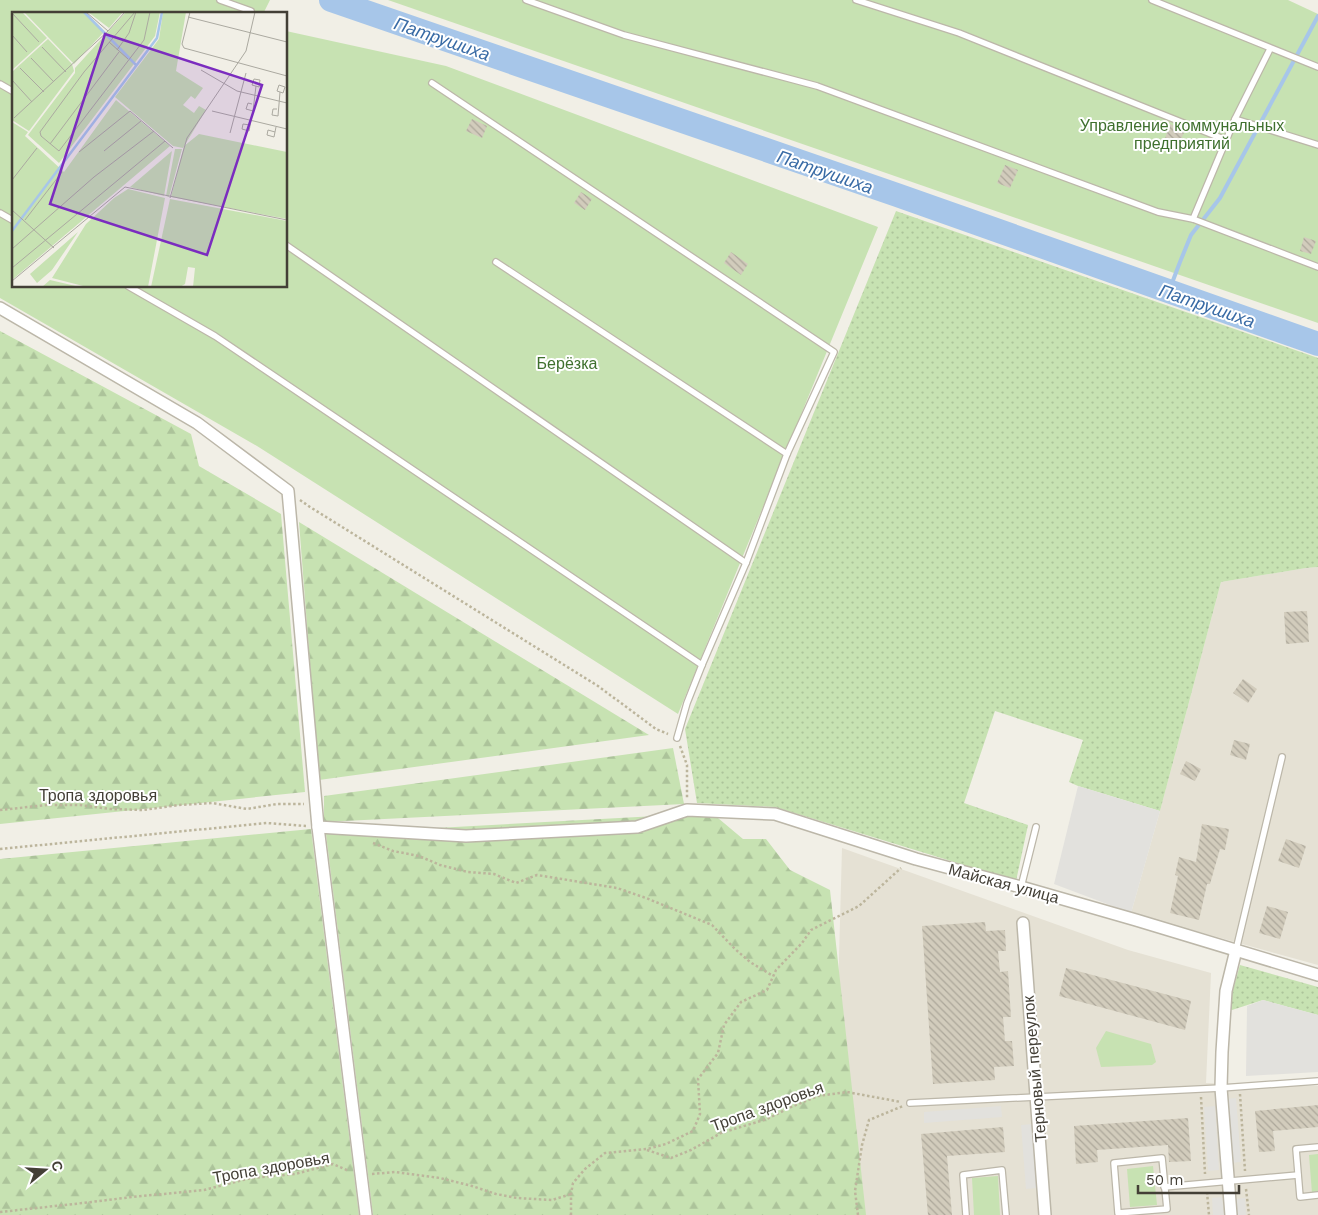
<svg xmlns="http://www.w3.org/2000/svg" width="1318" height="1215" font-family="'Work Sans',sans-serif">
  <defs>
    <pattern id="grass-dots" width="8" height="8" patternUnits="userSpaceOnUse" patternTransform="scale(1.25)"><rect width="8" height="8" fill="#c7e2b2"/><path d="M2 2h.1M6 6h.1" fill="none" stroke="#acc39a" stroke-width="1.8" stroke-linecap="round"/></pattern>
    <pattern id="forest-firs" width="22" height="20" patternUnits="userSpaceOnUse" patternTransform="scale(1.25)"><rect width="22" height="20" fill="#c7e2b2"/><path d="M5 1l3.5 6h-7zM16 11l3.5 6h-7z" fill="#acc39a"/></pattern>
    <pattern id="building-back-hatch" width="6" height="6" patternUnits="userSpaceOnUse" patternTransform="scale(1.25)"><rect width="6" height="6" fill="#d2ccbc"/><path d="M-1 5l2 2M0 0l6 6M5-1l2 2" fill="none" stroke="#aca79a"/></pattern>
  </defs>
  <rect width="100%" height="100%" fill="#f1efe6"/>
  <g fill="#e5e1d4">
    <path d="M1318 567V965L1131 913 1160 811 1221 582 1306 568Z"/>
    <path d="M842 848 1128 950 1211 973 1206 1083 1318 1086V1215H832Z"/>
  </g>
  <g fill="url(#grass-dots)">
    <path d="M896 211 1318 358V567L1306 568 1221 582 1160 811 1078 786 1069 782 1083 740 995 711 964 803 1028 825 1016 881 775 807 697 803 685 729Z"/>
    <path d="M1240 965 1318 987V1015L1263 1000 1232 1010 1231 1009V997Z"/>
  </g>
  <g fill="url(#forest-firs)">
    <path d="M0 331 191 434 199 466 281 514 305 792 0 824Z"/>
    <path d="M299 522 649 735 319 780Z"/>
    <path d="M673 748 684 804 324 822V796Z"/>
    <path d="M712 813 743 839H766L790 870 830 890 866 1215H373L326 834Z"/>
    <path d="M311 829 359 1215H0V859Z"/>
  </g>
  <g fill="#c7e2b2">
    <path d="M0 0H270L263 14H14V286H286V31L446 66 878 227 678 714 257 446 0 298Z"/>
    <path d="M388 0H1288L1318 14V323Z"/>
    <path d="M1106 1031 1151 1044 1156 1062 1152 1065 1101 1067 1096 1048Z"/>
    <path d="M1318 1154V1192L1312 1193 1309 1155Z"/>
    <path d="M1153 1166 1157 1205 1130 1207 1127 1169Z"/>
    <path d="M998 1176 1000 1215H974L972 1178Z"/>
  </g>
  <g fill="#e2e1dd">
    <path d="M1078 786 1160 811 1131 913 1054 884Z"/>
    <path d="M1263 1000 1318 1015V1072L1246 1076 1247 1006Z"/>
    <path d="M1236 1098 1241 1162 1230 1163 1225 1099Z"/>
    <path d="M1001 1106 1002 1117 924 1123V1112Z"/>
    <path d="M1215 1106 1219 1170 1208 1171 1204 1107Z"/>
    <path d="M1032 1124 1037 1188 1026 1189 1021 1125Z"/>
    <path d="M1222 1197 1224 1215H1213L1212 1198Z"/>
    <path d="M1245 1198 1246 1215H1236L1235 1199Z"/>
  </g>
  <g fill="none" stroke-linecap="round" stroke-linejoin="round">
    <path stroke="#a7c6e9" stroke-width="4" d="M1169 291 1180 262 1191 235 1220 198 1318 16"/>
    <path stroke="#a7c6e9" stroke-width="24" d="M331 0 897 195 1318 344"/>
  </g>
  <g fill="url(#building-back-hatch)">
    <path d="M472 119 487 126 482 138 466 131Z"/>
    <path d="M1170 124 1185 130 1177 149 1163 144Z"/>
    <path d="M1005 165 1018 170 1010 188 997 183Z"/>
    <path d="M581 192 592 199 585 210 574 203Z"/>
    <path d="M1304 237 1316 241 1311 254 1300 251Z"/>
    <path d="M731 252 748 264 741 275 724 263Z"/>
    <path d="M1307 611 1309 642 1286 644 1284 612Z"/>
    <path d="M1243 679 1257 689 1248 703 1233 693Z"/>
    <path d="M1234 740 1250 744 1246 760 1230 755Z"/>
    <path d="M1186 761 1201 769 1195 781 1180 774Z"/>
    <path d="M1202 824 1229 829 1225 850 1220 849 1210 884H1207L1199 920 1170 913 1178 876 1175 875 1179 857 1196 862Z"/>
    <path d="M1286 839 1306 846 1299 868 1278 861Z"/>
    <path d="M1267 906 1288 912 1280 939 1259 933Z"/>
    <path d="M985 922 986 931 1005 930 1006 951H998L1000 972 1008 971 1011 1017H1003L1005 1041H1012L1014 1066 994 1067 995 1080 933 1084 922 926Z"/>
    <path d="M1066 968 1191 1001 1185 1030 1059 996Z"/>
    <path d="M1318 1105V1127L1273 1131 1275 1151 1259 1152 1255 1111Z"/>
    <path d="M1188 1118 1191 1161 1169 1162 1168 1145 1097 1150 1098 1162 1076 1164 1074 1126Z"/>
    <path d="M1003 1127 1005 1152 947 1156 952 1215H928L921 1134Z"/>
  </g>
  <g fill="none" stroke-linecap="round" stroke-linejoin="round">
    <defs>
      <g id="lane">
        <path d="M220 0 251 11"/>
        <path d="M526 0 624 35 817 86 1158 212 1193 219 1318 267"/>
        <path d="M856 0 959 33 1226 140"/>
        <path d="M1152 0 1318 67"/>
        <path d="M432 83 834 352 787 454 746 563 702 665 687 703 677 738"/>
        <path d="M0 84 14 92"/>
        <path d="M1235 119 1318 145"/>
        <path d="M0 213 14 221"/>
        <path d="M1193 219 1235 119 1270 49"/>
        <path d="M286 245 746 563"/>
        <path d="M496 262 787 454"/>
        <path d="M128 286 215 336 702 665"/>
        <path d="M1021 887 1036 827"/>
        <path d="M1236 950 1282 757"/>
        <path d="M910 1103 1221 1088 1318 1081"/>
        <path d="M1318 1147 1296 1149 1300 1197 1318 1195"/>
        <path d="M1162 1158 1167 1209 1118 1213 1114 1163Z"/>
        <path d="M1164 1187 1298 1175"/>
        <path d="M966 1215 963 1175 1002 1170 1006 1215"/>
      </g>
      <g id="street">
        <path d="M0 308 197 423 288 491 318 827 366 1215"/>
        <path d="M318 827 466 836 637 827 687 810 775 814 916 859 1021 887 1136 920 1318 975"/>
        <path d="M1023 923 1045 1215"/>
        <path d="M1231 1215 1221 1088 1222 1052 1226 991 1236 950"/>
      </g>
    </defs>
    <use href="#lane" stroke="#bcb7a9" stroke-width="8"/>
    <use href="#street" stroke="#bcb7a9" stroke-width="14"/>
    <g stroke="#bcb59c" stroke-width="2.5" stroke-dasharray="2.5 2.5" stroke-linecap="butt">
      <path d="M300 500 310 507 598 686 656 729 668 734"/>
      <path d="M680 746 687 765V799"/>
      <path d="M0 810 47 805H80L110 809 143 810 179 805 212 803 247 809 277 804H304"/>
      <path d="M373 843 393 851 419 856 440 865 468 872 494 874 516 883 537 875 617 888 646 898 712 925 735 949 750 962 773 976"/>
      <path d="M0 849 267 823 306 826"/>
      <path d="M1240 1094 1245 1171"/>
      <path d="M1201 1097 1205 1174"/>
      <path d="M647 1150 671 1158 691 1150 721 1133 767 1119 791 1107 818 1096 847 1092 901 1102"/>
      <path d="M372 1174 395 1172 440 1178 472 1186 496 1194 517 1198 552 1200 571 1194"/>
      <path d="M1246 1189 1249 1215"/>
      <path d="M1207 1192 1209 1215"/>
      <path d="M0 1212 83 1203 132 1197 204 1190 251 1178 295 1174 333 1164 349 1171"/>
      <path d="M571 1215V1194L573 1183 585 1169 605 1153 647 1149 666 1144 693 1131 700 1114 698 1079 718 1053 724 1025 741 1002 767 990 776 970 802 943 811 930 859 906 901 868"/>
      <path d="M858 1215 855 1191 862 1145 869 1120 903 1106"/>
    </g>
    <use href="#lane" stroke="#fff" stroke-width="5.5"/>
    <use href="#street" stroke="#fff" stroke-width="11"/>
  </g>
  <g text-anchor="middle" stroke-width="4" stroke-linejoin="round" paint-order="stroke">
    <g font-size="16" fill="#3f702e" stroke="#fff">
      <text x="1182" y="131">Управление коммунальных<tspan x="1182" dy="18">предприятий</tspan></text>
      <text x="567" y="369">Берёзка</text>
    </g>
    <g font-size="16" fill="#433f36" stroke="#fff">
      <text x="98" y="801">Тропа здоровья</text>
      <text transform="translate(1004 883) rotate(15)" y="6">Майская улица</text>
      <text transform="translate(1034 1069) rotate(-95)" y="6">Терновый переулок</text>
      <text transform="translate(767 1106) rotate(-20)" y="6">Тропа здоровья</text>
      <text transform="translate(271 1167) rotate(-10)" y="6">Тропа здоровья</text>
    </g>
    <g font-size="18" font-style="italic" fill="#396ba5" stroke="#fff">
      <text transform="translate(442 39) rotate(19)" y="6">Патрушиха</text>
      <text transform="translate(825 172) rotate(19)" y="6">Патрушиха</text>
      <text transform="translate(1207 306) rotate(19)" y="6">Патрушиха</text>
    </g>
  </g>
  <g transform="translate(12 12)">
    <rect width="275" height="275" fill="#f1efe6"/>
    <path d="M151 0H174L164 59 191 76 183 87 179 84 171 93 182 101 187 94 194 98 171 136 161 134 103 85 147 27Z" fill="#c7e2b2"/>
    <path d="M187 122 275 140V207L159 185 172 134ZM163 137H170L157 185 154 184ZM160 139 152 184 118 175ZM116 177 153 186 136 275H75L40 266 74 212 102 186ZM158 187 275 209V275H181L183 256 176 255 173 272 168 275H139ZM66 220 40 258 25 271 18 262ZM38 268 68 275H30Z" fill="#c7e2b2"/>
    <path d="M0 0H10L35 26 0 58ZM12 0H72L92 20 62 52ZM76 0H111L97 16ZM114 0H148L143 24 47 151 16 123 63 61V56ZM36 27 60 52 62 59 17 119 0 108V60ZM104 88 158 134 0 268V110L16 120 13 124 52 160Z" fill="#c7e2b2"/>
    <path fill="none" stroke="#a7c6e9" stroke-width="2.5" d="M72 0 124 53M0 219 145 26 150 0"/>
    <path fill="none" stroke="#aba9a0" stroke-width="1" d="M74 0 96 19 113 0M123 0 72 60 28 120 29 124 47 139 132 28 138 0M178 0 170 32 172 36 275 64M0 1 27 30M176 5 275 30M0 23 15 40M97 30 116 47M30 35 54 60M105 38 117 21 124 0M19 46 42 70M8 56 32 80M189 58 225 79 275 91M242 67 248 68 247 75 240 73ZM0 68 20 90M267 73 273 75 271 81 265 79ZM240 92 236 91 234 97 241 99 244 74M265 97H261L260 103 266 104 268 80M200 99 275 117M2 106 96 19M238 113 231 112 230 117 237 119 239 109M263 120 256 118 255 123 262 125 264 115M218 121 234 61M38 132 107 40M92 139 129 109M67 140 118 99 161 136M0 168 25 136M158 186 175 126 234 39 243 0M0 198 42 236M13 208 50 160M0 237 82 165 142 119M0 256 153 129M0 269 113 175 275 208"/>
    <path fill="#7b2cbf" fill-opacity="0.15" stroke="#7b2cbf" stroke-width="2.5" d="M93 22 250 73 195 243 38 192Z"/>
    <rect width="275" height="275" fill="none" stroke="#433f36" stroke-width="2.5"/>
  </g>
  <g transform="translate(45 1170) rotate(72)" stroke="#ffffff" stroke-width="4" paint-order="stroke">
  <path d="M0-4L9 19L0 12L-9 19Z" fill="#433f36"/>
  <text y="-8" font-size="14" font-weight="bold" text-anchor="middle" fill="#433f36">С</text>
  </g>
  <path d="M1138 1185v8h101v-8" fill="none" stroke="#433f36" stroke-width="2.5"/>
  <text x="1146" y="1185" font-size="15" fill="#433f36" stroke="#ffffff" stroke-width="4" paint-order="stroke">50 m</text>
</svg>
